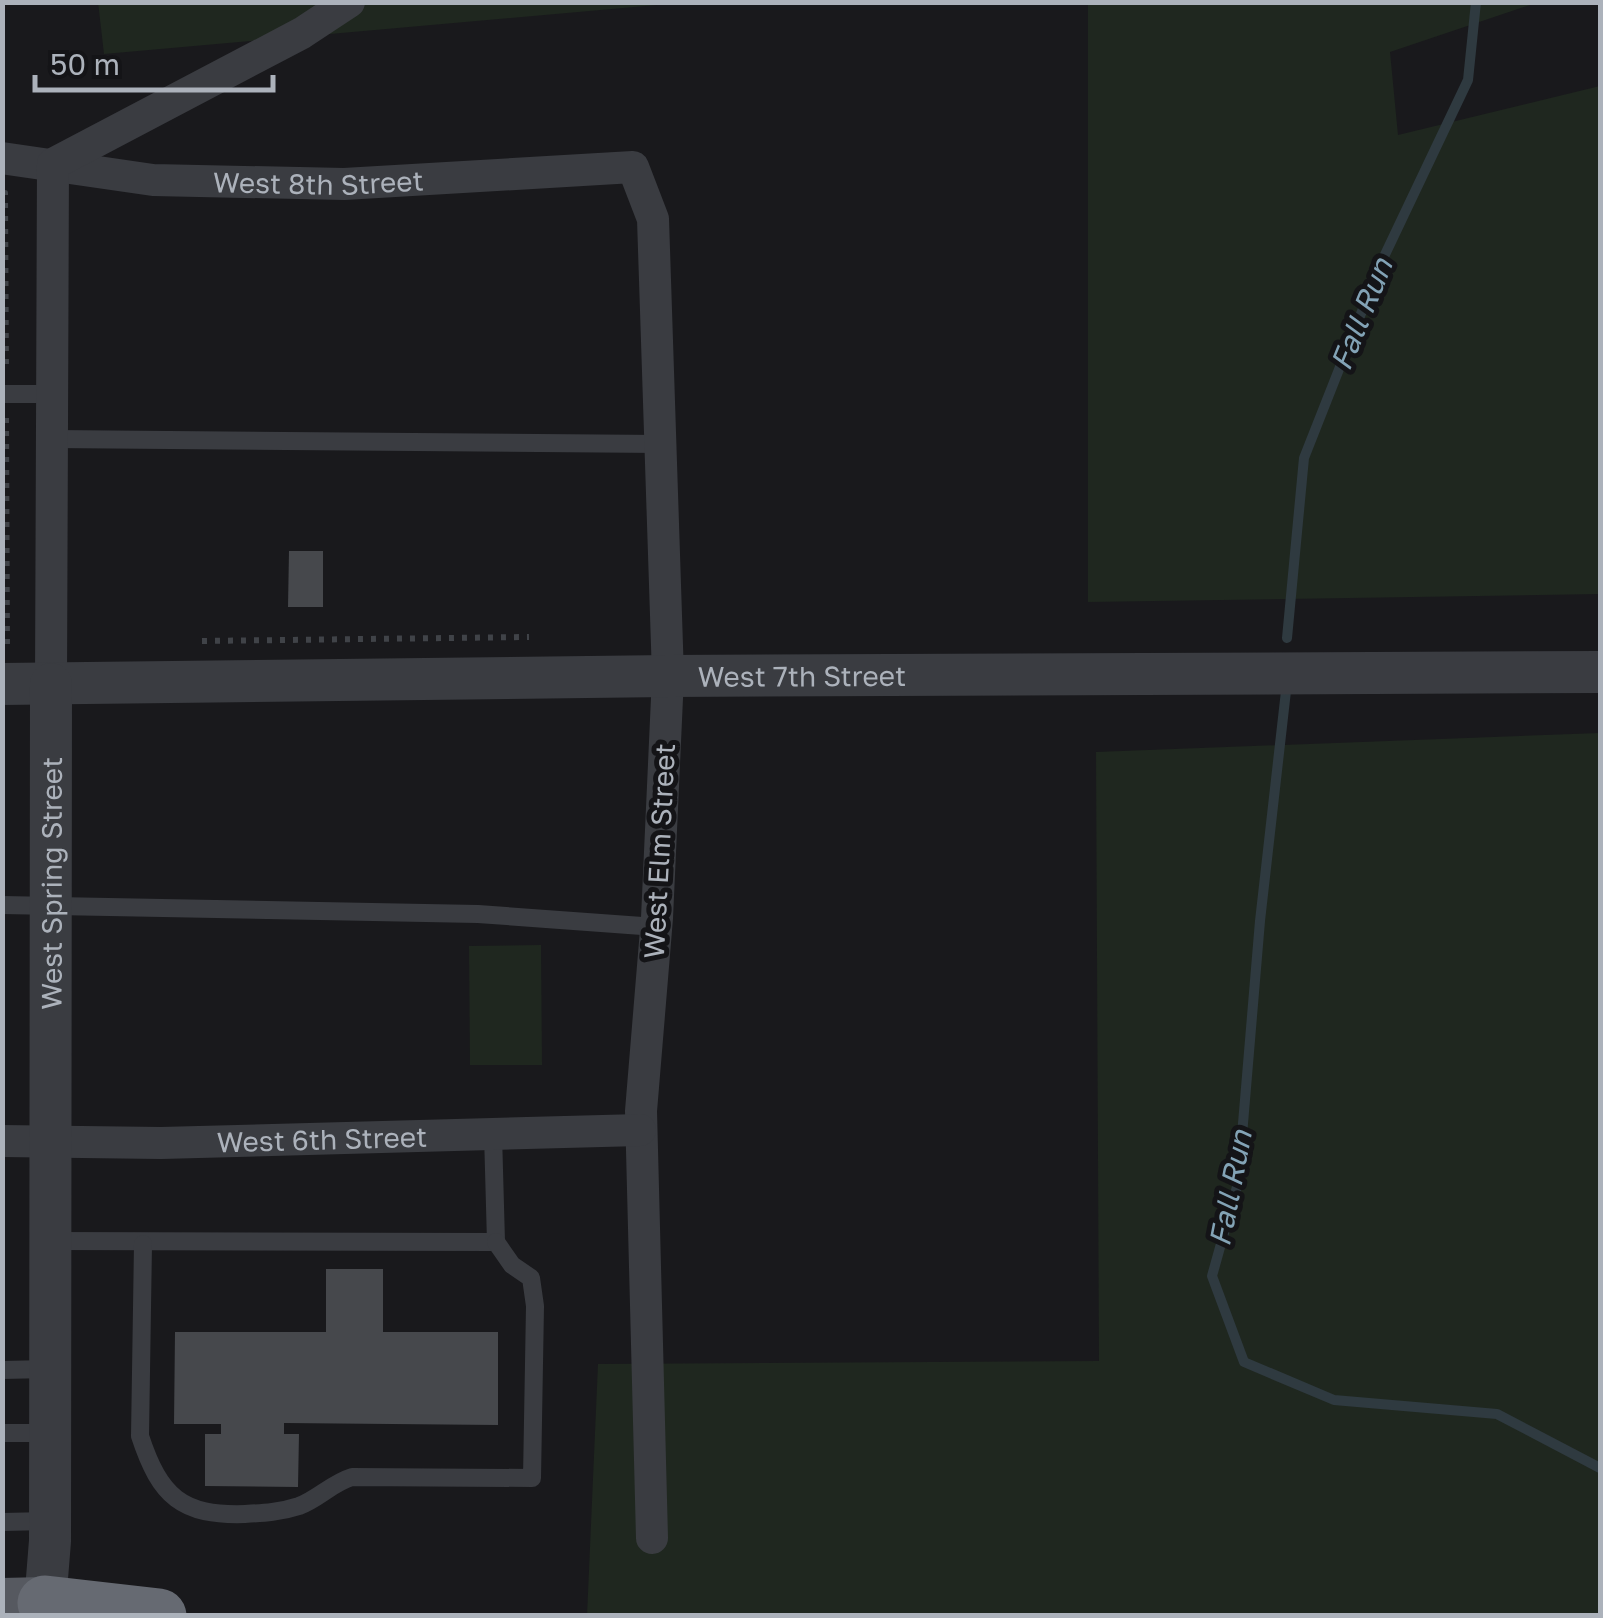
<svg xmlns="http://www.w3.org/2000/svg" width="1603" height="1618" viewBox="0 0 1603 1618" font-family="'Golos Text',sans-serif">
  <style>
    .green { fill: #1f271f }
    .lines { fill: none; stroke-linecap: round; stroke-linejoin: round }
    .stream { stroke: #2f3a40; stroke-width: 10 }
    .building { fill: #46484c }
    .path { stroke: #404348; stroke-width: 6; stroke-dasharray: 5 8; stroke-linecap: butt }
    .service { stroke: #3a3c41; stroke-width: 18 }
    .minor { stroke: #3a3c41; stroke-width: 32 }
    .tertiary { stroke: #3a3c41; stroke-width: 42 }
    .primary { stroke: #565960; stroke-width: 52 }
    .motorway { stroke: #666a72; stroke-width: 55 }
    .labels { text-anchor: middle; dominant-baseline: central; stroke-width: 10; stroke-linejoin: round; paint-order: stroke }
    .street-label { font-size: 28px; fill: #acb2bb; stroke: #141417 }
    .water-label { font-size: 30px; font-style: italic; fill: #83a3b6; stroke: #141417 }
  </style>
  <rect width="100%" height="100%" fill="#19191c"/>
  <g class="green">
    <polygon points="98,2 679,3 104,54"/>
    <polygon points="1088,3 1536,3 1390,52 1398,135 1600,86 1600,594 1088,602"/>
    <polygon points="1600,733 1600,1615 587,1616 598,1364 1099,1361 1096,752"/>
    <polygon points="541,945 542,1065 470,1065 469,946"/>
  </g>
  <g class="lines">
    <g class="stream">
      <polyline points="1287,638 1304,458 1381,263 1468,80 1476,2"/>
      <polyline points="1286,691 1260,921 1238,1183 1212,1276 1244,1362 1334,1400 1497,1414 1600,1468"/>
    </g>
  </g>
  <g class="building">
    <polygon points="289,551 323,551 323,607 288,607"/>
    <polygon points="326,1269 383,1269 383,1332 498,1332 498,1425 284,1423 284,1434 299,1434 298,1487 205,1486 205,1434 221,1434 221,1424 174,1424 175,1332 326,1332"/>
  </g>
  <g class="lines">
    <g class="path">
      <polyline points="2,193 5,193 6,370"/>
      <polyline points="6,418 7,650"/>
      <polyline points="202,641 529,637"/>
    </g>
    <g class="service">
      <polyline points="2,394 53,394"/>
      <polyline points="52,439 661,444"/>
      <polyline points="2,905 478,914 656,927"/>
      <polyline points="49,1241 496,1242 493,1134"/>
      <path d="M 143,1244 L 140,1436 C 160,1497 182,1516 245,1514 C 264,1513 281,1512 299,1506 C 318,1499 332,1483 352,1477 L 532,1478 L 535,1306 L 531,1278 L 512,1265 L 496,1242"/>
      <polyline points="2,1370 48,1369"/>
      <polyline points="2,1433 48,1433"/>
      <polyline points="2,1522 48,1521"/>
    </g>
    <g class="minor">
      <path id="s1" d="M 2,158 L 153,180 L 344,184 L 633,167 L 653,219 L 668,676 L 657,918 L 641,1111 L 652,1538"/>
      <polyline points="51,684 53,164 302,33 349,2"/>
      <path id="s2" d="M 2,1141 L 161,1143 L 640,1130"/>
    </g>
    <g class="tertiary">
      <path id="s3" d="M 2,684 L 668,676 L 1600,672"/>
      <path id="s4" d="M 45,1603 L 50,1541 L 51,684"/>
    </g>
    <polyline class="primary" points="2,1604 45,1603"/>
    <polyline class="motorway" points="45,1603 159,1616"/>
  </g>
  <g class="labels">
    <g class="street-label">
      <text stroke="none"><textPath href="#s1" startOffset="318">West 8th Street</textPath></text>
      <text stroke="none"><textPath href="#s3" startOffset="800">West 7th Street</textPath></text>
      <text transform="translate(659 851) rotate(-87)">West Elm Street</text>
      <text stroke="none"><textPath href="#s4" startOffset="720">West Spring Street</textPath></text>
      <text stroke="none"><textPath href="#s2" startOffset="320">West 6th Street</textPath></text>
    </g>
    <g class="water-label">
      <text transform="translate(1361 314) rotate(-68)">Fall Run</text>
      <text transform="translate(1230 1188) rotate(-79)">Fall Run</text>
    </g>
  </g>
  <rect width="1603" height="1618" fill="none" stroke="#acb2bb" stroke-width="10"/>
  <path d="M35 75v15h238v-15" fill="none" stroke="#acb2bb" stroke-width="5"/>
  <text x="50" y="75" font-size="30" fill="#acb2bb" stroke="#141417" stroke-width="8" paint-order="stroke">50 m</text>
</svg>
